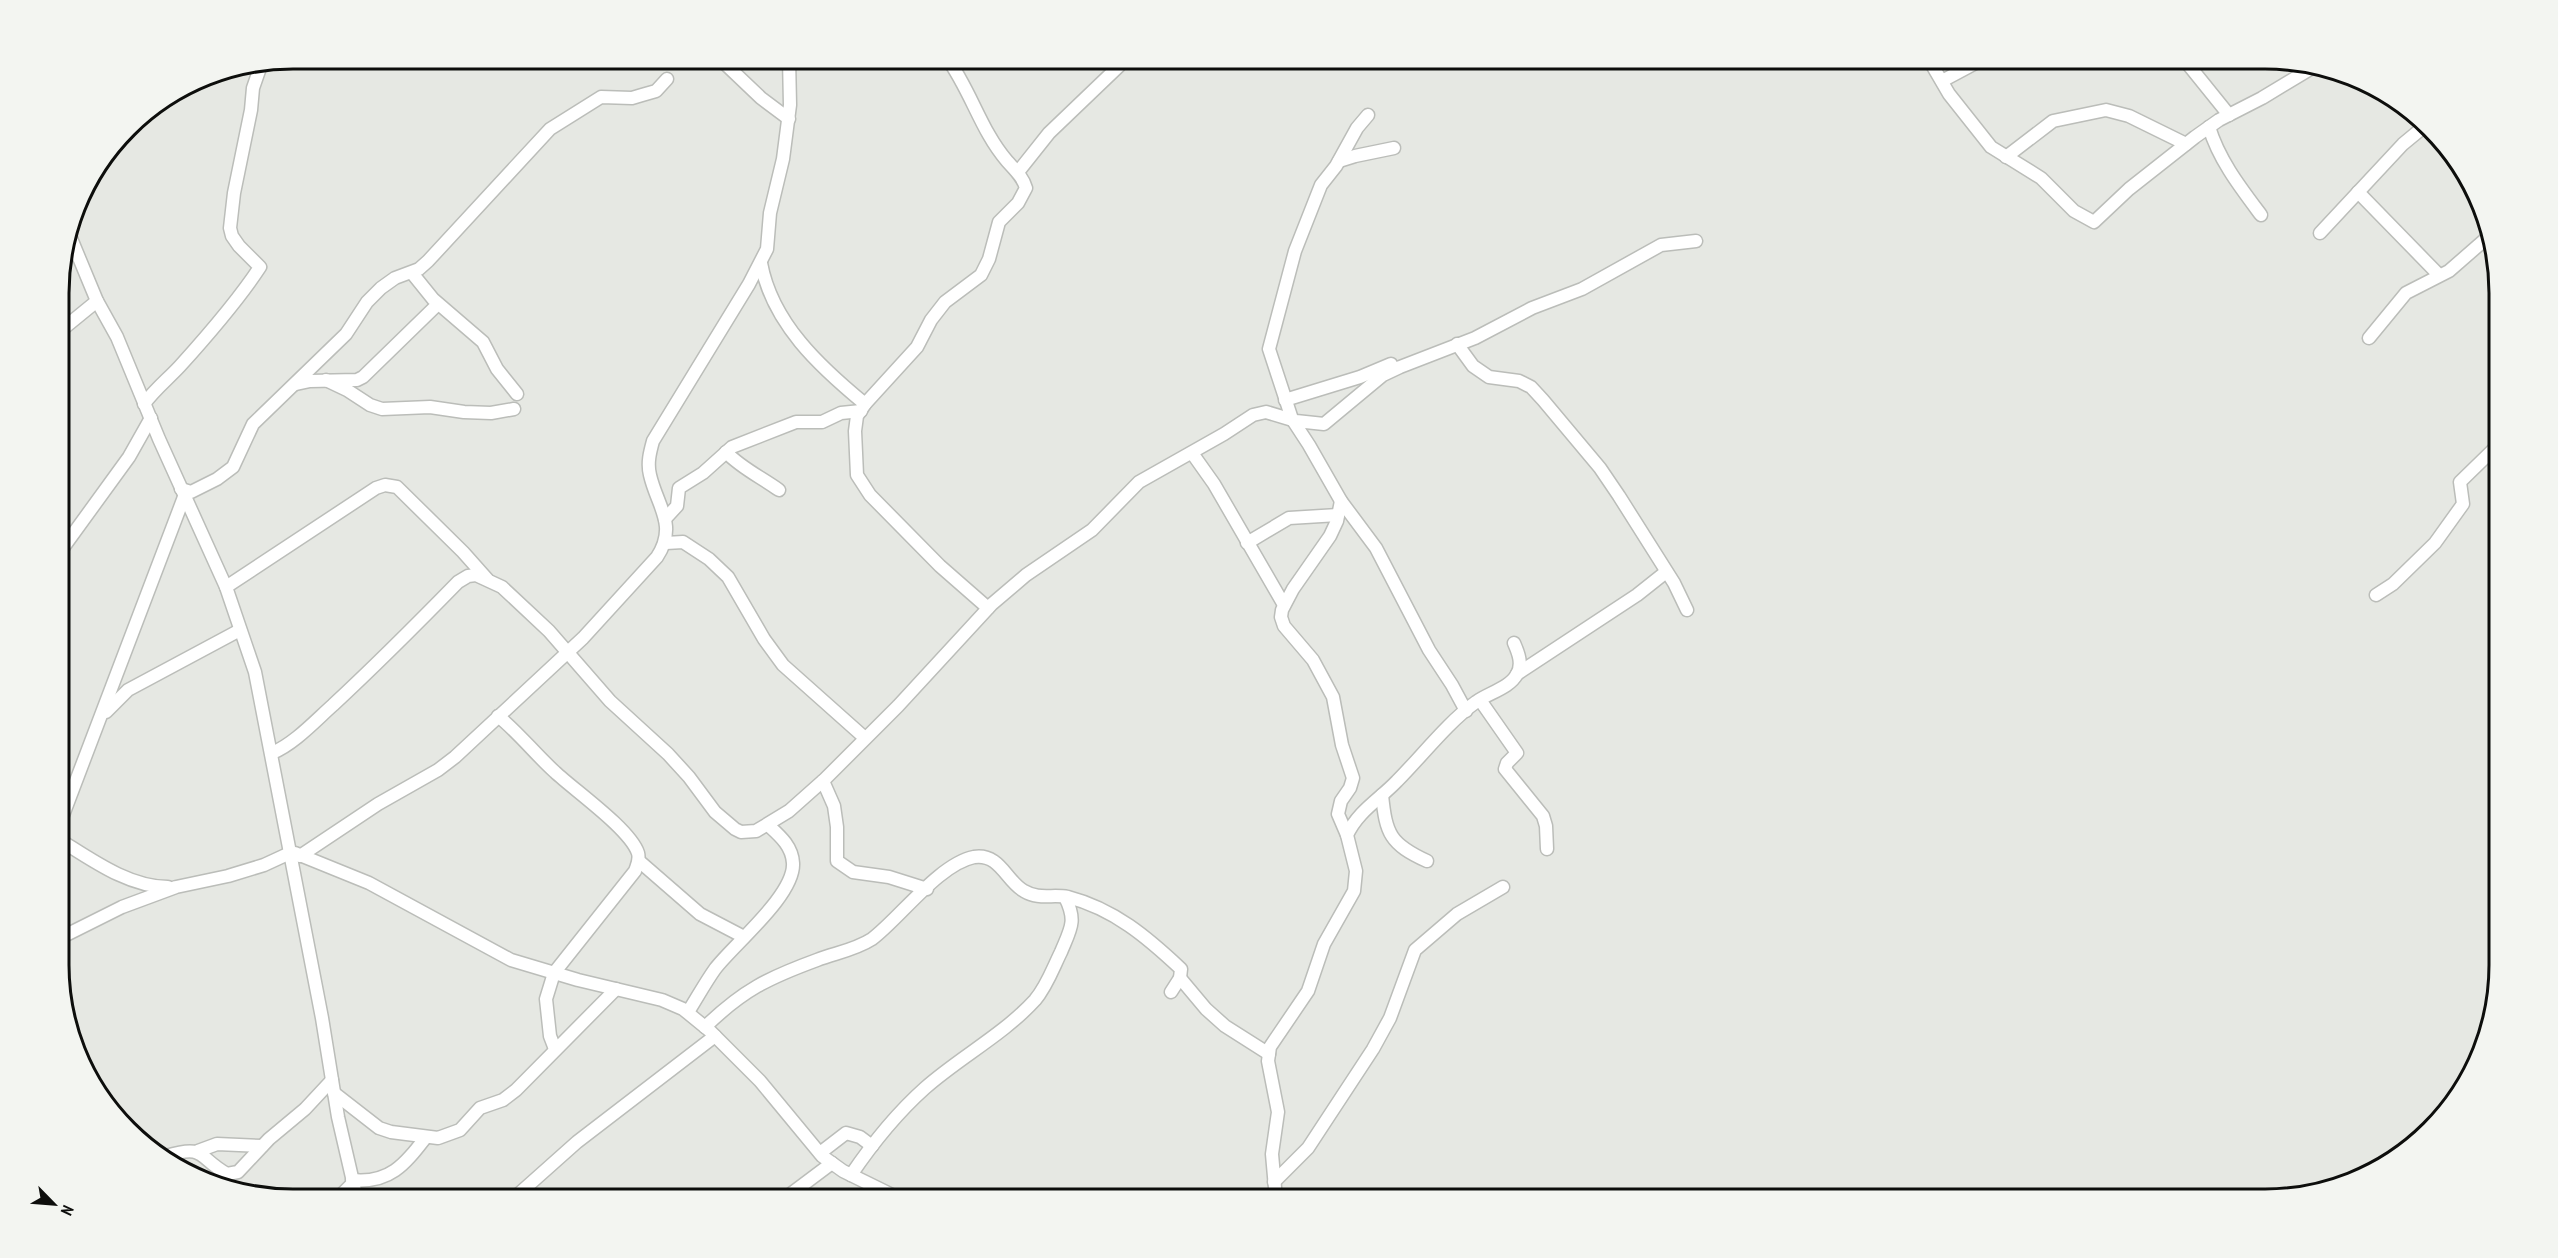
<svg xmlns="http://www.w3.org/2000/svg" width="2558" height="1258" viewBox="0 0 2558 1258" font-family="'PT Sans Narrow',sans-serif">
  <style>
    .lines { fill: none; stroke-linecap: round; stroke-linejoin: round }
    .minor-casing { stroke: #bbbdb9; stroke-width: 15 }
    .minor { stroke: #fff; stroke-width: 12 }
    .rim { fill: none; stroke: #0d0e0c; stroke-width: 3 }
  </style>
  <rect width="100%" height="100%" fill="#e6e8e3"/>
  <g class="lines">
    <defs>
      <g id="minor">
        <polyline points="719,58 761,98 789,119"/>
        <path d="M 947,58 C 971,91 981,131 1007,161 C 1015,170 1023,177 1026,188 L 1018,203 L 999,222 L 989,259 L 981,275 L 945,302 L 931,320 L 917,347 L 865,404 L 857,416 L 855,431 L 857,475 L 870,495 L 940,566 L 988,608"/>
        <polyline points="1928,58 1949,94 1991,147 2041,178 2074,211 2094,222 2129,189 2195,137 2219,120 2262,98 2310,69"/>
        <polyline points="2183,58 2229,115"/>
        <polyline points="1942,81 1985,58"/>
        <polyline points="1368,115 1357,128 1336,166 1321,185 1295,251 1269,349 1292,419 1309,445 1341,501 1376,548 1429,650 1452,685 1466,711"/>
        <path d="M 2209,127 C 2219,160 2240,187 2261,215"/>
        <polyline points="2006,157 2053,121 2106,110 2129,116 2186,144"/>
        <polyline points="1339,161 1355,156 1394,148"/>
        <polyline points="1018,172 1049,133 1119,66 1124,58"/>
        <polyline points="2358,192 2439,275"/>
        <polyline points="2320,233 2403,144 2426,125"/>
        <polyline points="70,236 97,301 117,337 159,439 226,587 255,672 322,1018 338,1117 357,1199"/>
        <path d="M 761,263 C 772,323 820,367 865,404"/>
        <polyline points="412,273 433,299 483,342 497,369 517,394"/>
        <polyline points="59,332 97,301"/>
        <polyline points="2369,338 2406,293 2449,271 2488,237"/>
        <polyline points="1457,344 1473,366 1489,377 1519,381 1531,387 1543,400 1600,468 1619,496 1674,583 1687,610"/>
        <polyline points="326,380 347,390 370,405 382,409 430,407 464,412 491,413 514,409"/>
        <polyline points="296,384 310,381 357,380 363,377 438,304"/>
        <polyline points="1285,400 1360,377 1391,364"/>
        <path d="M 144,404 C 155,389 168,379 180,366 C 208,335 237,302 260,267 L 239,246 L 232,236 L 230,228 L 234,193 L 251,110 L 253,88 L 261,65"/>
        <path d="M 726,452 C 741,468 761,477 779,490"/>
        <polyline points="1192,453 1214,484 1284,605"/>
        <polyline points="181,489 191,492 217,479 233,467 253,424 346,334 367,302 381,288 395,278 419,269 428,261 550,129 601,97 632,98 642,95 656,91 667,79"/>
        <polyline points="1341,501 1337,521 1330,536 1293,589 1282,610 1281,617 1284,626 1313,660 1333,697 1342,745 1353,778 1350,788 1341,801 1338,814 1347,835"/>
        <polyline points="665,519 677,506 679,488 703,473 732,447 796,422 822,422 841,413 861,411"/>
        <polyline points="666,543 683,542 709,559 728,577 764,639 783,665 865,738"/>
        <polyline points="1247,543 1289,518 1338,515"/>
        <polyline points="60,552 129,457 151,418"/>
        <polyline points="226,587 376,488 385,485 397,487 463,552 487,579"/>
        <polyline points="2376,595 2393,584 2435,543 2463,504 2460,482 2498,445"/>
        <polyline points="1517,674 1637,595 1666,572"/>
        <polyline points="1480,700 1517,753 1507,763 1505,769 1543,816 1546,826 1547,849"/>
        <polyline points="106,712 128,690 240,630"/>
        <path d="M 498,716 C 519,733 535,754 555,772 C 574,790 630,829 638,853 C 640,860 637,865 635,871 L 554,973 L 546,999 L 550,1036 L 555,1049"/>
        <path d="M 272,753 C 294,744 315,721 333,705 C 376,665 417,624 458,582 L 468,576 L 476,575 L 502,587 L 549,631 L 610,701 L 668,754 L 689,777 L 715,812 L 735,829 L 741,832 L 756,831 L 789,811 L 825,779 L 898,706 L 992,604 L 1026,575 L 1092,530 L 1139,482 L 1224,434 L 1253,415 L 1266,412 L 1296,421 L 1324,424 L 1383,375 L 1400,367 L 1475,338 L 1532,308 L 1582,289 L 1661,245 L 1696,241"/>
        <polyline points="823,781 834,806 837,827 837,861 853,872 889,877 927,889"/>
        <path d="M 1382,795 C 1386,834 1390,844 1427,861"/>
        <polyline points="60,823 184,497"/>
        <path d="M 60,840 C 92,860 129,887 168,887"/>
        <polyline points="295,853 369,883 511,960 578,980 662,1000 683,1009 710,1031 760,1081 822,1156 843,1171 900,1199"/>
        <path d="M 300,856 L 378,804 L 438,770 L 455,757 L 583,638 L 657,557 C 678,525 657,506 650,475 C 647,463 650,452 653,441 L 749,284 L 767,249 L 770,213 L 783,159 L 790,105 L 789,58"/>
        <polyline points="639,861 700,914 744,937"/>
        <polyline points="60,938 122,907 176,887 228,876 264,865 290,853"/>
        <polyline points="1180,978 1206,1009 1225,1026 1269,1054"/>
        <path d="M 688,1012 C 697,998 705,983 715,969 C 734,944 795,895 793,863 C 792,846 780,836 768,825"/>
        <path d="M 705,1027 C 743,990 768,978 817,960 C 835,953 855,950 872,939 C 900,918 939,864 974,857 C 1000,853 1006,881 1024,891 C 1039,900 1052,894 1068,897 C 1114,909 1147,937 1181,969 L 1180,978 L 1171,992"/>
        <polyline points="334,1093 379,1128 391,1132 438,1138 460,1130 480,1108 503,1100 516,1090 616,989"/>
        <polyline points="198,1151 217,1144 262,1146"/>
        <polyline points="820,1153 846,1133 860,1137 872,1146"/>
        <path d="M 166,1156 C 206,1144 197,1157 227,1174 L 238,1172 L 269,1139 L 305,1109 L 332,1080"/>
        <path d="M 851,1175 C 872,1144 897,1113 925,1088 C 960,1057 1003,1035 1035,1000 C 1047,986 1053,968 1061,952 C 1071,928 1077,921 1065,897"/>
        <path d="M 352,1180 C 390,1184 405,1164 426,1137"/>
        <polyline points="1274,1182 1308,1148 1373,1049 1390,1018 1415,950 1457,914 1503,887"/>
        <polyline points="337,1199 353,1183"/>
        <polyline points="513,1199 577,1142 715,1036"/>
        <polyline points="784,1199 832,1163"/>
        <path d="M 1276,1199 L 1272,1154 L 1278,1112 L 1268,1061 L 1270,1047 L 1308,991 L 1324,944 L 1354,891 L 1356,871 L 1347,835 C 1358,811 1380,799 1397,781 C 1421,757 1448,722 1476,702 C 1488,693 1510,688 1517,674 C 1523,664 1518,652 1514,643"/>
      </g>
    </defs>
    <use href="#minor" class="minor-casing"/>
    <use href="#minor" class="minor"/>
  </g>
  <path d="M0 0H2558V1258H0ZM293 69H2265A224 224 0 0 1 2489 293V965A224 224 0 0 1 2265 1189H293A224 224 0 0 1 69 965V293A224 224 0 0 1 293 69Z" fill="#f3f5f1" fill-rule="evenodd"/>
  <path class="rim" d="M293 69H2265A224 224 0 0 1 2489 293V965A224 224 0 0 1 2265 1189H293A224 224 0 0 1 69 965V293A224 224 0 0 1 293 69Z"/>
  <g transform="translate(54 1204) rotate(115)" stroke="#f3f5f1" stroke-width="4.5" paint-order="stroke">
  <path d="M0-4.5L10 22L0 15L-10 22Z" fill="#0d0e0c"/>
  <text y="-9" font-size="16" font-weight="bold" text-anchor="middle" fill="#0d0e0c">N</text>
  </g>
</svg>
